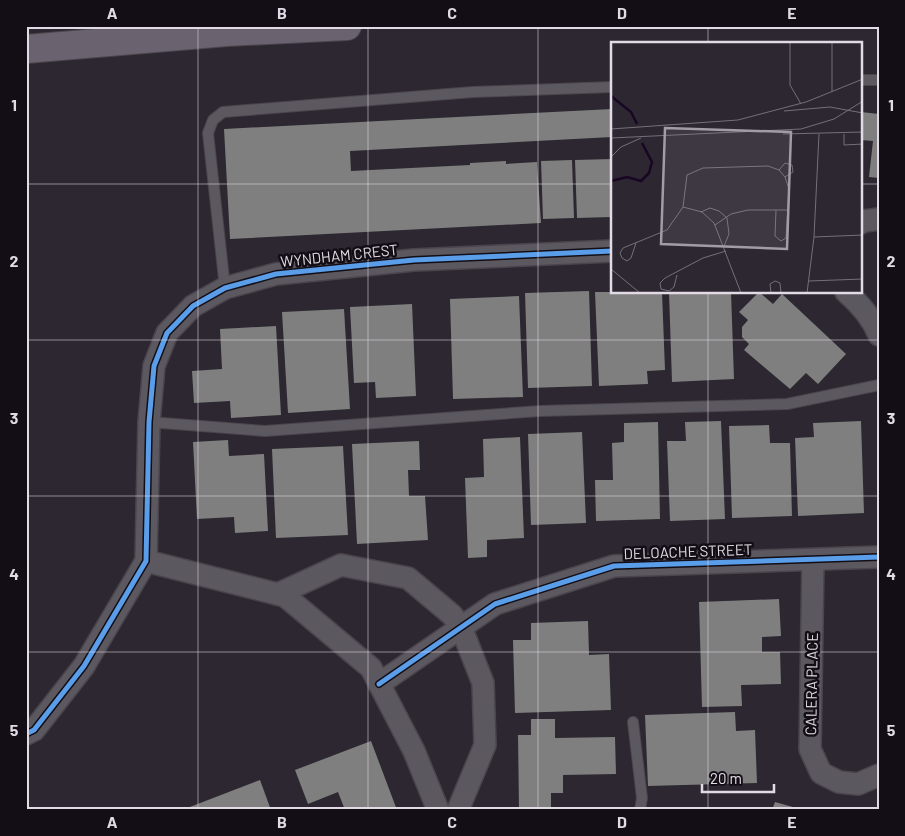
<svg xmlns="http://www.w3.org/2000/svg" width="905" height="836" viewBox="0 0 905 836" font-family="Barlow,sans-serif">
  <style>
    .building { fill: #7f7f7f }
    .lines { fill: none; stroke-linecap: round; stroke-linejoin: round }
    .service-casing { stroke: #4a454d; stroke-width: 12 }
    .minor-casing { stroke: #4a454d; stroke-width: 24 }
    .primary-casing { stroke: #4a454d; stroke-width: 30 }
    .service { stroke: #5c5860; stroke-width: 10 }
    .minor { stroke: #5c5860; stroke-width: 21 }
    .primary { stroke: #6a626f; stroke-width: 28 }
    .cycleway-casing { stroke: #130e16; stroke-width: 8 }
    .cycleway { stroke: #5a9eea; stroke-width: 5 }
    .grid { fill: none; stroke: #e2dbe6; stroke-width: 1; stroke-opacity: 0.55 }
    .labels { text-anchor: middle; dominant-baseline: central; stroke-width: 5; stroke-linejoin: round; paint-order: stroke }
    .street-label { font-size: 15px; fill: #e2dbe6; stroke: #130e16 }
    .inset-river { fill: none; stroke: #190524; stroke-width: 2.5 }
    .inset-road { fill: none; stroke: #756f79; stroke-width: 1 }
    .view { fill: #a29ca6; fill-opacity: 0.15; stroke: #a29ca6; stroke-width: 2.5 }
    .inset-edge { fill: none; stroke: #e2dbe6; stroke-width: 2.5 }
    .neatline { fill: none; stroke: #e2dbe6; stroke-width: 2 }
    .grid-label { font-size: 16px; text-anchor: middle; font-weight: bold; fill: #e2dbe6 }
  </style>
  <rect width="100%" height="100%" fill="#2c2730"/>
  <g class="building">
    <polygon points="612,109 612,137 350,151 351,171 470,165 470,163 506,161 506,164 537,162 541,223 230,239 224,129"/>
    <polygon points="861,112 879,114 879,178 869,177 873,141 861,140"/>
    <polygon points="612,159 612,217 577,218 575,160"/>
    <polygon points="572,160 574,218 543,219 541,161"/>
    <polygon points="589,291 592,386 528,388 525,293"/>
    <polygon points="595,292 662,292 665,370 647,371 648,384 599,386"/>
    <polygon points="669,292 731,292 734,379 672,382"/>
    <polygon points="759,292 773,304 782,294 846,354 818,384 806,373 790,389 744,350 749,344 742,337 742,327 748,320 739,312"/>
    <polygon points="519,296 523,397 453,399 450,299"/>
    <polygon points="412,304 416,396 376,398 375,382 354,383 350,307"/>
    <polygon points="344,309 350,409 288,413 282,312"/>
    <polygon points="276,326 281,415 231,418 230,401 194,403 192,371 222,369 220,329"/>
    <polygon points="721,421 725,519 670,521 667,441 686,441 685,422"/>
    <polygon points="861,421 864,513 798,516 795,438 814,437 813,423"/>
    <polygon points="658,422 660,519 596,521 595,480 613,480 612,443 624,442 624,423"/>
    <polygon points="769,425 770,443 790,443 792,516 732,518 729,426"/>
    <polygon points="582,432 586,523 531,525 528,434"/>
    <polygon points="520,437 524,538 487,540 487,557 468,558 465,478 484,477 483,439"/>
    <polygon points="228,440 229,456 264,454 268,531 235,533 234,517 197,519 193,442"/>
    <polygon points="419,441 420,470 408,470 409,496 425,496 428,540 357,544 352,444"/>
    <polygon points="343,446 348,535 276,538 272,449"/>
    <polygon points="779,599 781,636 762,637 762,652 780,652 781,684 741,685 742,706 702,707 699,602"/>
    <polygon points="588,621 589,655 609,654 611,710 515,713 513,640 531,640 531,623"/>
    <polygon points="735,712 736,731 755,730 757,783 648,786 645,715"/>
    <polygon points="531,719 555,719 555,738 615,737 616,774 563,775 563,793 551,793 551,810 519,810 518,735 531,735"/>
    <polygon points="371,741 397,810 345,810 338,792 308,804 295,770"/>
    <polygon points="260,780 271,810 182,810"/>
    <polygon points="775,802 800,809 800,810 772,810"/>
  </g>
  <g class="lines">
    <defs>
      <g id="service">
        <polyline points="861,80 879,80"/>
        <polyline points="225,288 208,133 213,120 223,112 473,92 612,87"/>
        <polyline points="149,422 265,431 540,411 787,404 879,385"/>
        <polyline points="633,722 642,798 640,810"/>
      </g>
      <g id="minor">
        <polyline points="861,223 864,221 879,219"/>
        <path d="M 846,292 C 860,304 872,318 879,335"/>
        <polyline points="813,560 810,749 821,773 839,782 858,784 879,775"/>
        <polyline points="146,561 285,596 371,668 414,751 438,810"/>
        <polyline points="278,594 341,565 408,578 452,615 461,627 483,683 485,745 458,810"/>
        <polyline points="379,684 495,604 614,566 879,557"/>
        <polyline points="26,734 34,730 84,666 146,561 149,422 154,366 167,333 193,306 225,288 276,274 414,260 612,251"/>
      </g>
      <polyline id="primary" points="26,49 227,32 347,26"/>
    </defs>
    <use href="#service" class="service-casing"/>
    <use href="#minor" class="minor-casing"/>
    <use href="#primary" class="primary-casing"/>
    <use href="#service" class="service"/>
    <use href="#minor" class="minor"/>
    <use href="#primary" class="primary"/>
    <defs>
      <g id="cycleway">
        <polyline points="379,684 495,604 614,566 879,557"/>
        <polyline points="26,734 34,730 84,666 146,561 149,422 154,366 167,333 193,306 225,288 276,274 414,260 612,251"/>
      </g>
    </defs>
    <use href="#cycleway" class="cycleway-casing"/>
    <use href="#cycleway" class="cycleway"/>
  </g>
  <path class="grid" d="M 198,26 L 198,810M 368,26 L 368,810M 538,26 L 538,810M 708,26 L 708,44M 26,184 L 612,184M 861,184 L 879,184M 708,292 L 708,810M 26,340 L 879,340M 26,496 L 879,496M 26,652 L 879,652"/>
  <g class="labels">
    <g class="street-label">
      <text transform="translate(339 255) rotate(-6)">WYNDHAM CREST</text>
      <text transform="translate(688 551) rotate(-2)">DELOACHE STREET</text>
      <text transform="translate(811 684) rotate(-89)">CALERA PLACE</text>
    </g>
  </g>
  <g transform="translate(611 42)">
    <rect width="251" height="251" fill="#2c2730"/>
    <path class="inset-river" d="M 0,54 L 20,70 L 26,82M 0,139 L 16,135 L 30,139 L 38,131 L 41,120 L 31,101"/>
    <path class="inset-road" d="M 179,0 L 179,43 L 190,62M 221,0 L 221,50M 173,69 L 219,65 L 252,71M 0,87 L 127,78 L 195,60 L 252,37M 172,92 L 252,90M 233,92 L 233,103 L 252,102M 0,96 L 190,87 L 223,77 L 252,59M 0,115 L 10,105 L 30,96M 168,128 L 174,121 L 181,123 L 182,130 L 174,135M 72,165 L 91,170 L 103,181 L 130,251M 90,170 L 99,166 L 108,169 L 116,176 L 118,192 L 113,204M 104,183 L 120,172 L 137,168 L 176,168M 203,195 L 252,193M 25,201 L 20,216 L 16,219 L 11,216 L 9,211 L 12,206 L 56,188 L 72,165 L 76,133 L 92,126 L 157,124 L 168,128 L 174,135 L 178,147 L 175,196 L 170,199 L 164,194 L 165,168M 0,227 L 29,251M 66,233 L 63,245 L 58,249 L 50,247 L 49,241 L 54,236 L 92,216 L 115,209M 198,239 L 252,237M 160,251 L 159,242 L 164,239 L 169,241 L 170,251M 196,251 L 203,195 L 208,92"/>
    <path class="view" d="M 54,86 L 180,90 L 176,207 L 50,202 Z"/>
    <rect width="251" height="251" class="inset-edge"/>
  </g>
  <rect width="905" height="836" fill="none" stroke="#130e16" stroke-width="55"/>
  <path d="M702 784v8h72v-8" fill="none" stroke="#e2dbe6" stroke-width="2.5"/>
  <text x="710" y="784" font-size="15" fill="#e2dbe6" stroke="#130e16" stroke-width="4" paint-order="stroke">20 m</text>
  <rect x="28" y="28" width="850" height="780" class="neatline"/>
  <g class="grid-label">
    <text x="112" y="19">A</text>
    <text x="282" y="19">B</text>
    <text x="452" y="19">C</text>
    <text x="622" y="19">D</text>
    <text x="792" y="19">E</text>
    <text x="14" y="111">1</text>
    <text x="891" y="111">1</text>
    <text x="14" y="267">2</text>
    <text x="891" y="267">2</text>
    <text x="14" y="424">3</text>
    <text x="891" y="424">3</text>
    <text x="14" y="580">4</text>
    <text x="891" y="580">4</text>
    <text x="14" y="736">5</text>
    <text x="891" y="736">5</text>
    <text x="112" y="828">A</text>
    <text x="282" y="828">B</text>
    <text x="452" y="828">C</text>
    <text x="622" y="828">D</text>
    <text x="792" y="828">E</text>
  </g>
</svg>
